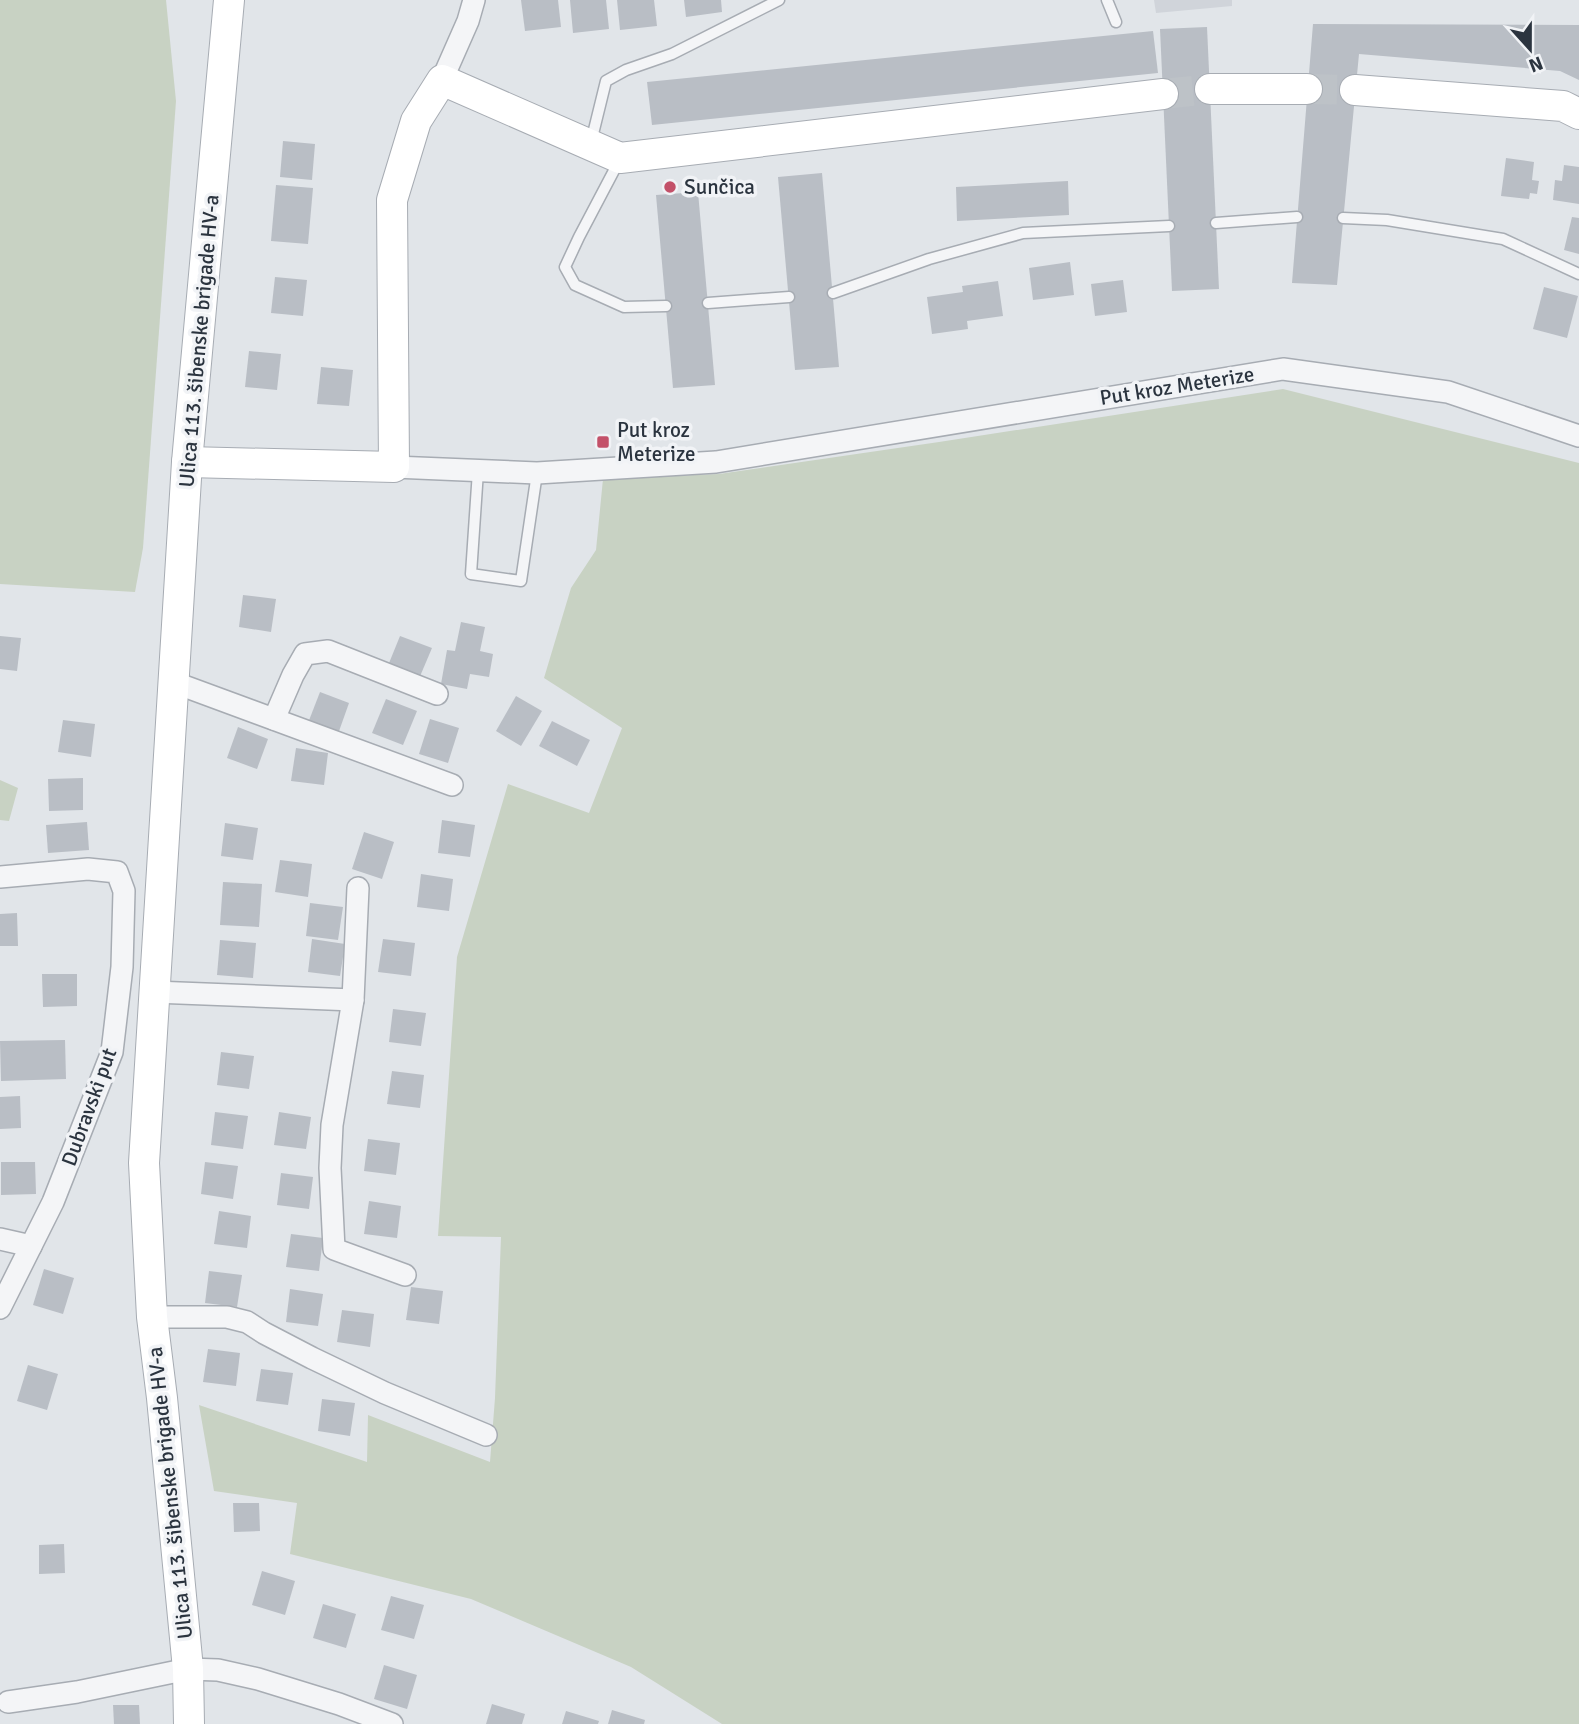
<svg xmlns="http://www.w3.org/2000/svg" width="1579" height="1724" viewBox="0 0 1579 1724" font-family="Signika,sans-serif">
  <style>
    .built { fill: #d0d4da }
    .green { fill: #c8d2c3 }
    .building { fill: #b9bec5 }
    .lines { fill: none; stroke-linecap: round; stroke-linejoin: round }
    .secondary-tunnel { stroke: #bdc2c7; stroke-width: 30; stroke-dasharray: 30 15; stroke-linecap: butt }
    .lane-casing { stroke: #a7acb3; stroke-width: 13 }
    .street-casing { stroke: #a7acb3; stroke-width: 24 }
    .secondary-casing { stroke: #a7acb3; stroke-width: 32 }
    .lane { stroke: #f4f5f7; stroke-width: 10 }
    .street { stroke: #f4f5f7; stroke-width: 21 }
    .secondary { stroke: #fff; stroke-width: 30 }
    .poi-dot { fill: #c35169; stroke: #f1f3f6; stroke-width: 2.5 }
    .labels { text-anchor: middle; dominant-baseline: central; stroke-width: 7; stroke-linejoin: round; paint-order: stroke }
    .poi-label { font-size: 21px; fill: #2b343f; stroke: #f1f3f6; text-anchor: start }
    .street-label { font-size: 21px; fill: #2b343f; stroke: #f1f3f6 }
  </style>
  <rect width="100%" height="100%" fill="#e1e5e9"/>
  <polygon class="built" points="1154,0 1232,0 1232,6 1156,13"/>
  <g class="green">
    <polygon points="0,0 166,0 176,101 143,548 135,592 0,584"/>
    <polygon points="1283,389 1579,463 1579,1724 722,1724 631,1667 471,1599 290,1554 297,1503 214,1491 199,1405 367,1462 368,1415 490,1462 495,1398 501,1237 438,1236 457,957 508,784 589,813 622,728 544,678 571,588 596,550 603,479 719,474 939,442"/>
    <polygon points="0,780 18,788 9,821 0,820"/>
  </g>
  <g class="building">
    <polygon points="521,0 558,0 561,27 525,31"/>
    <polygon points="570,0 606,0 609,29 573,33"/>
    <polygon points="617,0 654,0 657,26 620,30"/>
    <polygon points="684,0 721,0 722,12 686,17"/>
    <polygon points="1313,24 1579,25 1579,80 1560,71 1359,54 1337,285 1292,283"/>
    <polygon points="1207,27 1219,289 1172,291 1160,29"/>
    <polygon points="1153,31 1158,73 652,125 647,82"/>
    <polygon points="283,141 315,144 312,180 280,177"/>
    <polygon points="1506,158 1534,162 1532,180 1539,181 1537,194 1530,193 1529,199 1501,196"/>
    <polygon points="1564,165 1579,167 1579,204 1553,200 1555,180 1562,181"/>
    <polygon points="822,173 839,367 795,370 778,177"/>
    <polygon points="1068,181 1069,215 957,221 956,187"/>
    <polygon points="276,185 313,188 308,244 271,241"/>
    <polygon points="698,192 715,385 673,388 656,195"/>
    <polygon points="1572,217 1579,218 1579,254 1564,250"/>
    <polygon points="1070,262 1074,295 1033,300 1029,268"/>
    <polygon points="275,277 307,280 303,316 271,313"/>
    <polygon points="1123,280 1127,312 1095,316 1091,284"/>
    <polygon points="998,281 1003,316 967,321 968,329 932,334 927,297 963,292 962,286"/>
    <polygon points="1544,287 1578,296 1567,338 1533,329"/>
    <polygon points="249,351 281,354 277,390 245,387"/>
    <polygon points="321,367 353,370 349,406 317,404"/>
    <polygon points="243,595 276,599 271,632 239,627"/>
    <polygon points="461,622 485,627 480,651 493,654 489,677 470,674 467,689 441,684 447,650 455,651"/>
    <polygon points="0,636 21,638 17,671 0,669"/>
    <polygon points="400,636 432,648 418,681 387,668"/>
    <polygon points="320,692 349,703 338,734 308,723"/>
    <polygon points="516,696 542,711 521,746 496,731"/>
    <polygon points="386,699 417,711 403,745 372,733"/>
    <polygon points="430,719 459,728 448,763 419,754"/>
    <polygon points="63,720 95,724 91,757 58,752"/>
    <polygon points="552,721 590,740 577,766 539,746"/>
    <polygon points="238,727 268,739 257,769 227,758"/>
    <polygon points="296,748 328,753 324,785 291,781"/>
    <polygon points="83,778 83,810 49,811 48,779"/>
    <polygon points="442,820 475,825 470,857 438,853"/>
    <polygon points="87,822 89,850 48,853 46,825"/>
    <polygon points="225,823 258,828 253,860 221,856"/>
    <polygon points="364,832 394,842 382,879 352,869"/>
    <polygon points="280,860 312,864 308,897 275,892"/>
    <polygon points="421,874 453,879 449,911 417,907"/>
    <polygon points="223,882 262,884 259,927 220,925"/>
    <polygon points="310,903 343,907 338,940 306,936"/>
    <polygon points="17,913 18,946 0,946 0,914"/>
    <polygon points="312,939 345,944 340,976 308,972"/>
    <polygon points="383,939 415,943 411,976 378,972"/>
    <polygon points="220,940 256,943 253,978 217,975"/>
    <polygon points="42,974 77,974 77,1006 43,1007"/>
    <polygon points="393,1009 426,1013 421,1046 389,1042"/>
    <polygon points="65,1040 66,1079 1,1081 0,1041"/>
    <polygon points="221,1052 254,1056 249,1089 217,1085"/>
    <polygon points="392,1071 424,1075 420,1108 387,1104"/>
    <polygon points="20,1096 21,1128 0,1129 0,1097"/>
    <polygon points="215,1112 248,1116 243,1149 211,1145"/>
    <polygon points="279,1112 311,1117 306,1149 274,1145"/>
    <polygon points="368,1139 400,1143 396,1175 364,1171"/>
    <polygon points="1,1162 35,1162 36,1194 1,1195"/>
    <polygon points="205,1162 238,1166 233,1199 201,1194"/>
    <polygon points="281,1173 313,1177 309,1209 277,1205"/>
    <polygon points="369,1201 401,1206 397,1238 364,1234"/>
    <polygon points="219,1211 251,1216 247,1248 214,1244"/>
    <polygon points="291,1234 323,1238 319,1271 286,1267"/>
    <polygon points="44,1269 74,1278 63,1314 33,1305"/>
    <polygon points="209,1271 242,1275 237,1307 205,1303"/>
    <polygon points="411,1287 443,1291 439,1324 406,1320"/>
    <polygon points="290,1289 323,1294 318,1326 286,1322"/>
    <polygon points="342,1310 374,1314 370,1347 337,1342"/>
    <polygon points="208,1349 240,1353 236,1386 203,1382"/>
    <polygon points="28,1365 58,1374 47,1410 17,1401"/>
    <polygon points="261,1369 293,1373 288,1405 256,1401"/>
    <polygon points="322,1399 355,1403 350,1436 318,1431"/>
    <polygon points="233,1503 259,1503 260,1531 234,1532"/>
    <polygon points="64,1544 65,1573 39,1574 39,1545"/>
    <polygon points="262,1571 295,1581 285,1615 252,1605"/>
    <polygon points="391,1596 424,1605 414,1639 381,1630"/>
    <polygon points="323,1604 356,1614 346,1648 313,1638"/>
    <polygon points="384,1665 417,1675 407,1709 374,1699"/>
    <polygon points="492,1704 525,1714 522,1724 486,1724"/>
    <polygon points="113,1705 139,1705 140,1724 114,1724"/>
    <polygon points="612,1710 645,1720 644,1724 608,1724"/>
    <polygon points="566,1711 599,1721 598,1724 562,1724"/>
  </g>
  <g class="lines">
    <g class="secondary-tunnel">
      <polyline points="1307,89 1355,90"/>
      <polyline points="1163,94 1210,89"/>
    </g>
    <defs>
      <g id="lane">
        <polyline points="1107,0 1116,22"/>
        <polyline points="591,142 606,81 626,70 672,54 779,0"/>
        <polyline points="619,161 579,237 565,267 575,285 624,307 666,306"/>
        <polyline points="1343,218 1387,220 1503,239 1579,274"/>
        <polyline points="1216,223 1297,217"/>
        <polyline points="833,293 929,259 1023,233 1169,226"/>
        <polyline points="708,303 789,297"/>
        <polyline points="478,471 471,574 521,581 537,473"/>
      </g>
      <g id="street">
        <polyline points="442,80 468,21 474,0"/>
        <polyline points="394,467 537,473 716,462 1283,369 1448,392 1579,436"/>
        <polyline points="173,682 452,785"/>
        <polyline points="274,719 293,675 305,654 328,651 437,694"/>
        <polyline points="0,877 88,869 117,872 124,891 122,967 112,1052 53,1202 0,1308"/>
        <polyline points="358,888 353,1000 332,1125 330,1168 334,1249 405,1275"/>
        <polyline points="154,992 353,1000"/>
        <polyline points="0,1239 31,1246"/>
        <polyline points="152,1317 227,1317 247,1322 264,1333 312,1358 385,1393 486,1435"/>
        <polyline points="8,1702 77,1692 188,1669 218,1670 258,1679 339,1704 392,1724"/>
      </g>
      <g id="secondary">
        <polyline points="1210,89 1307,89"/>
        <polyline points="1355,90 1563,106 1579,114"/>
        <polyline points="187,462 394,467 392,200 416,121 442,80 620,158 1163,94"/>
        <polyline points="189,1724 188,1669 162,1398 152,1317 144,1163 187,462 229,0"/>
      </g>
    </defs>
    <use href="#lane" class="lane-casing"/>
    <use href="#street" class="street-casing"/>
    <use href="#secondary" class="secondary-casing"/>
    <use href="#lane" class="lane"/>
    <use href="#street" class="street"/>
    <use href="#secondary" class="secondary"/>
  </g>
  <g class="poi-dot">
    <circle cx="670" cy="187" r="7"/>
    <rect x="596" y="435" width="14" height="14" rx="3.5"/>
  </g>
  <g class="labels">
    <g class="poi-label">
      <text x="684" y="187">Sunčica</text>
      <text x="617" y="430">Put kroz<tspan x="617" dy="24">Meterize</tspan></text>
    </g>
    <g class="street-label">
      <text transform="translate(199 341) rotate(-85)">Ulica 113. šibenske brigade HV-a</text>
      <text transform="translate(1177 386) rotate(-9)">Put kroz Meterize</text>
      <text transform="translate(89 1107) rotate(-70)">Dubravski put</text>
      <text transform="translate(170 1493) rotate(-96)">Ulica 113. šibenske brigade HV-a</text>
    </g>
  </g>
  <g transform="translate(1530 49) rotate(159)" stroke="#f1f3f6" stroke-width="5" paint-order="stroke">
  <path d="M0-5L12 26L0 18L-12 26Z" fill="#2b343f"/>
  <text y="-10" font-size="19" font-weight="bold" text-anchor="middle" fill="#2b343f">N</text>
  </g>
</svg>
